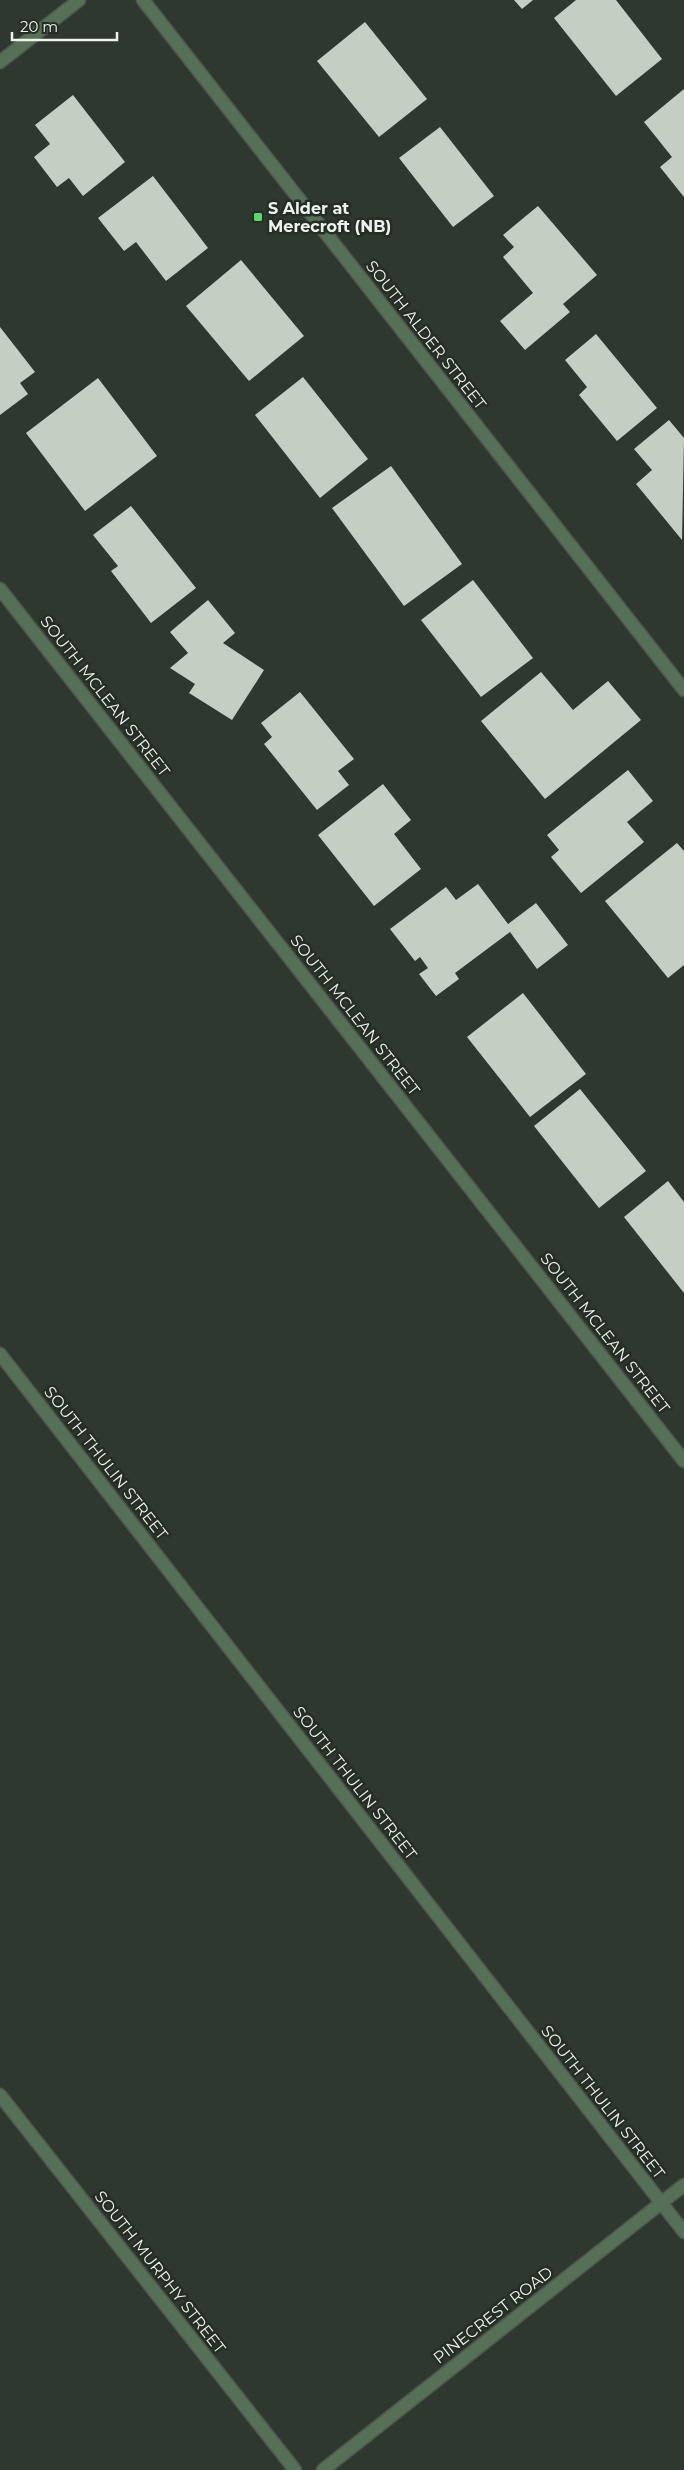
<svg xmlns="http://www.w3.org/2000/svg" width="684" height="2470" viewBox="0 0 684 2470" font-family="Montserrat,sans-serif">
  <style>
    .building { fill: #c3cfc3 }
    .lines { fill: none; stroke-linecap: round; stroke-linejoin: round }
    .minor-casing { stroke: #4d564d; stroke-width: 15 }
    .tertiary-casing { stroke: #4d564d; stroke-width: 15 }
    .minor { stroke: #566f57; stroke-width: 12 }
    .tertiary { stroke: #566f57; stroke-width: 12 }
    .poi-dot { fill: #5dd56d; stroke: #242e24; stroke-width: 2 }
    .labels { text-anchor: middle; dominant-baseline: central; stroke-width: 5; stroke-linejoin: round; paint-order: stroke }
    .poi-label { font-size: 16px; font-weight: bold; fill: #edf3ed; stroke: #242e24; text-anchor: start }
    .street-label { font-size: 16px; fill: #edf3ed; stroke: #242e24 }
  </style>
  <rect width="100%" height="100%" fill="#2e382e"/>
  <g class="building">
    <polygon points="514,0 533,0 522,9"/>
    <polygon points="576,0 616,0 662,59 616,96 554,18"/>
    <polygon points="365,22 427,99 379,137 317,61"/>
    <polygon points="684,89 684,197 660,167 672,157 644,122"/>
    <polygon points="73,95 125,162 83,196 69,178 57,187 34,157 50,144 35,125"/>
    <polygon points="440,127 494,196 453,227 399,158"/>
    <polygon points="153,176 208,248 166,281 136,242 124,251 98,218"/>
    <polygon points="538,206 597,275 563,304 570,312 525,350 500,321 533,293 503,257 514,247 503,235"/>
    <polygon points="241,260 304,336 249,381 186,306"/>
    <polygon points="0,327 35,372 20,383 28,394 0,415"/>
    <polygon points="596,334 657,408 617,441 579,395 587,387 565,360"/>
    <polygon points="303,377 368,459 320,498 255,415"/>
    <polygon points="98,378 157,456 85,511 26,433"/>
    <polygon points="669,420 684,438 682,540 636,484 652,470 634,449"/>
    <polygon points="391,466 462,564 404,606 332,508"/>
    <polygon points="131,506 196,588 151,623 111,571 118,566 93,535"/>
    <polygon points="473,580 533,658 481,697 421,620"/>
    <polygon points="208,600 235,633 223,643 264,670 232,720 189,693 195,684 170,668 188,653 170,632"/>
    <polygon points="541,672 573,710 608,681 641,720 545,799 481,721"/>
    <polygon points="300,692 354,759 338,771 349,785 317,810 264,744 272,737 261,723"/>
    <polygon points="628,770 653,801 627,822 644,842 581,893 551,857 559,850 547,835"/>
    <polygon points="383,784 411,820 394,834 421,869 374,906 318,835"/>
    <polygon points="677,843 684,851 684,965 668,978 605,901"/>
    <polygon points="478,884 508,924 536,903 568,945 537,969 510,932 455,973 459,979 436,996 419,974 428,968 420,957 415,961 390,929 446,887 456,900"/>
    <polygon points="523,993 586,1074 530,1117 467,1037"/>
    <polygon points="580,1089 646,1171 599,1208 534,1126"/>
    <polygon points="668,1181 684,1202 684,1293 624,1217"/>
  </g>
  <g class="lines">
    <defs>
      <g id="minor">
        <polyline points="0,62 79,0"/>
        <polyline points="0,589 684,1461"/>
        <polyline points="0,1354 684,2232"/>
        <polyline points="0,2095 295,2470"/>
        <polyline points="323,2470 684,2185"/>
      </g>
      <polyline id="tertiary" points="143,0 684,690"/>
    </defs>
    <use href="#minor" class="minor-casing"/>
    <use href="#tertiary" class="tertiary-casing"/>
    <use href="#minor" class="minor"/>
    <use href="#tertiary" class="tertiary"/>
  </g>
  <rect class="poi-dot" x="253" y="212" width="10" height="10" rx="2.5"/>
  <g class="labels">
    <g class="poi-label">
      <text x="268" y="208">S Alder at<tspan x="268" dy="18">Merecroft (NB)</tspan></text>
    </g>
    <g class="street-label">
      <text transform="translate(426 335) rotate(52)">SOUTH ALDER STREET</text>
      <text transform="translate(105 696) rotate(52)">SOUTH MCLEAN STREET</text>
      <text transform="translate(355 1015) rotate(52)">SOUTH MCLEAN STREET</text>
      <text transform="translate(605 1333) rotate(52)">SOUTH MCLEAN STREET</text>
      <text transform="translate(106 1463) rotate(52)">SOUTH THULIN STREET</text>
      <text transform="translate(355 1783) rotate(52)">SOUTH THULIN STREET</text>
      <text transform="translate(603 2102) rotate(52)">SOUTH THULIN STREET</text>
      <text transform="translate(160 2272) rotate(52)">SOUTH MURPHY STREET</text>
      <text transform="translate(493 2315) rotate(-38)">PINECREST ROAD</text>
    </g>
  </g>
  <path d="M12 32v8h105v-8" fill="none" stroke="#edf3ed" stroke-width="2.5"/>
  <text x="20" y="32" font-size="15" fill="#edf3ed" stroke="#242e24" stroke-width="4" paint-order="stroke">20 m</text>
</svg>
